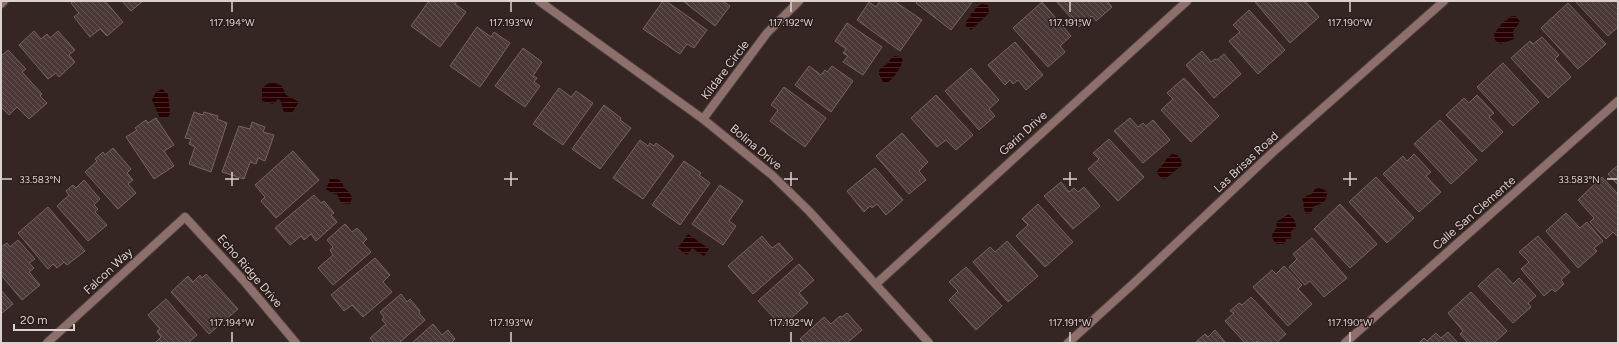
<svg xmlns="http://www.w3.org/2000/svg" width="1619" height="344" viewBox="0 0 1619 344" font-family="Figtree,sans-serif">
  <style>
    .water { fill: url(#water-rules) }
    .building { fill: url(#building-back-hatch); stroke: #776462 }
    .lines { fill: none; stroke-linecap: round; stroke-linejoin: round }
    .minor-casing { stroke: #50413f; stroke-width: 10 }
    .tertiary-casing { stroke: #50413f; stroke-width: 10 }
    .minor { stroke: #8d706c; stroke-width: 8 }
    .tertiary { stroke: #8d706c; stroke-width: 8 }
    .ticks { fill: none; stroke: #dbd1cf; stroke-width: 1.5 }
    .labels { text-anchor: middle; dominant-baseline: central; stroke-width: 3; stroke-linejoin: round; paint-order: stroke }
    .street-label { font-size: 12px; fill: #dbd1cf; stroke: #2a1c1a }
    .ticks-label { font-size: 10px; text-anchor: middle; fill: #dbd1cf; stroke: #2a1c1a; stroke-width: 3; stroke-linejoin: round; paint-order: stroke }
  </style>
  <defs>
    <pattern id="water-rules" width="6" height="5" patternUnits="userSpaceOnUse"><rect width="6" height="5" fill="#270101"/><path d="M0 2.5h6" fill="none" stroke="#462525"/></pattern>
    <pattern id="building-back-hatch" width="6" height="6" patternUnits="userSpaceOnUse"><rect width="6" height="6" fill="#4a3937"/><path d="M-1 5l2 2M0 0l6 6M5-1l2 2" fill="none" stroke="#645553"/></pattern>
  </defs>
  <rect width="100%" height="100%" fill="#352523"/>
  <g class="water">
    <polygon points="982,4 988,5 989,13 971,30 966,26 966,21 971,17 970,14 974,12 976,7"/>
    <polygon points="1511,16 1516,16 1520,22 1513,31 1514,39 1500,44 1495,40 1494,34 1503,22 1507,20"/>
    <path d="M 896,56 L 902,58 C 904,66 894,76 889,82 L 883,82 L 879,74 L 879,70 L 888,63 L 892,57 Z"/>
    <polygon points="273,82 282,86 286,95 299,102 292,113 284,112 280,100 278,99 273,104 262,101 262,88 267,84"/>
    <polygon points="162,89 168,94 170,114 168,118 160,118 152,100 156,92"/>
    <path d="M 1172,154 L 1177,155 L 1182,161 L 1181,166 L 1165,179 L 1161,178 L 1157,173 C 1158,167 1165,165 1166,159 Z"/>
    <polygon points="330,179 337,179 342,182 344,188 348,191 352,197 350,204 341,203 337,194 332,193 326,189"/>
    <path d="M 1319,188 L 1325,190 L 1327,193 C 1326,204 1321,203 1313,207 L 1311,213 L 1307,214 C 1302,210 1305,204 1302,199 L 1306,196 L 1312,194 L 1315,189 Z"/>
    <path d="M 1289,214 C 1293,218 1296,221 1296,227 L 1291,231 L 1291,239 L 1285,239 L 1286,242 L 1284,244 L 1277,244 C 1270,238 1271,234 1277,228 L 1276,222 Z"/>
    <polygon points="688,234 709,249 704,256 692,248 687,255 678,248"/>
  </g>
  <g class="building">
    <polygon points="74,1 105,1 123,22 107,36 100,29 90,37 74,17 79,13 71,3"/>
    <polygon points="122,1 143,1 131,11"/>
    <polygon points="429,1 457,1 455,4 466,12 440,47 411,26"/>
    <polygon points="663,1 666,1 707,30 694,48 687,44 680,54 643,29"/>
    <polygon points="683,1 723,1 730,6 715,26"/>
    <polygon points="880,1 894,1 922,20 900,51 857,20 869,2 876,7"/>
    <polygon points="918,1 973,1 951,30 916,3"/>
    <polygon points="1056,1 1107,1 1112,7 1096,21 1092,16 1079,27"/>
    <polygon points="1257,1 1305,1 1319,17 1290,43 1255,2"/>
    <polygon points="1575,1 1618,1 1618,27 1608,36"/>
    <polygon points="1042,2 1071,36 1060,46 1065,52 1048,67 1013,28"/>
    <polygon points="1568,3 1606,44 1578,69 1541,28"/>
    <polygon points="1249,10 1285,50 1258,74 1229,41 1240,32 1233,25"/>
    <polygon points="847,23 882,47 863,75 843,62 848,56 843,53 846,49 835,41"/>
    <polygon points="477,27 491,37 494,32 510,43 480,87 450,66"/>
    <polygon points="34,31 41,39 47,34 50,38 58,31 75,50 69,55 75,62 59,77 56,73 48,79 19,45"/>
    <polygon points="1542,37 1559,55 1555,59 1571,77 1548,98 1511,58 1530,41 1533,44"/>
    <polygon points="1015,42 1043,75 1026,90 1018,80 1013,84 1010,80 1005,85 988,65"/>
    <polygon points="523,48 542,62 533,76 537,78 534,82 540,86 525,107 495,86"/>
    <polygon points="8,50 26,69 22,72 42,94 40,96 47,103 29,119 17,107 9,115 1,107 1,56"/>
    <polygon points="1202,51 1211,62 1215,59 1217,60 1224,54 1241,74 1214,98 1186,65"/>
    <polygon points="1503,63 1539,102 1513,126 1477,87"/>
    <polygon points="809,66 821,75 825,70 827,72 832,66 853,81 831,112 795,85"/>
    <polygon points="971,68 999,100 989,109 995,116 979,130 945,91"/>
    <polygon points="1184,78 1219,116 1191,142 1161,110 1173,99 1167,93"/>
    <polygon points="784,87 826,118 805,147 770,121 778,110 771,105"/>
    <polygon points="559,88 571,97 576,91 593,103 563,145 533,124"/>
    <polygon points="936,95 973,135 956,150 946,140 937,147 911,118"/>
    <polygon points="1477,95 1494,113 1489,117 1503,132 1482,152 1446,115 1464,98 1469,103"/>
    <polygon points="604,105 621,118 620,120 631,128 600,169 572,149"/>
    <polygon points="194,112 203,115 204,112 218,116 217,119 227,123 211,172 189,164 195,147 189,144 191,139 185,138"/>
    <polygon points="156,118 174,145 164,151 174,166 154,179 126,137 137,130 135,128 146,120 148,123"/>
    <polygon points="1130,118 1138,127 1143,123 1146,126 1153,120 1170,140 1143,163 1114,131"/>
    <polygon points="1440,120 1477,160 1451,184 1414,144"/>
    <polygon points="252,122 265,127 263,132 274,135 265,161 258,158 256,164 250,162 244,179 222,172 239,126 250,129"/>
    <polygon points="902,133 928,162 919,171 926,180 909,194 876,156"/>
    <polygon points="1109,139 1144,177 1118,201 1088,169 1099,159 1093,153"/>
    <polygon points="640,140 648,146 650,143 654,146 656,143 674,156 643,199 613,178"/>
    <polygon points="113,148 131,169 127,173 133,180 128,184 136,193 118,209 85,172 97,161 95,159 103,152 105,155"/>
    <polygon points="293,151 319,180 276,218 261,201 265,197 255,185"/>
    <polygon points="1414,154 1431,172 1426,176 1441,192 1419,212 1383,174 1403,156 1407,161"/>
    <polygon points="684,161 701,173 699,175 710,183 680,225 652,205"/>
    <polygon points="1618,165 1618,185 1608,174"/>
    <polygon points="875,168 903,200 886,215 877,204 872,208 870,206 864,212 847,191"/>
    <polygon points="1376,177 1414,218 1387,243 1349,202"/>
    <polygon points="1602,177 1618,194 1618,235 1617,236 1613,232 1606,239 1590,222 1594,218 1578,200"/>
    <polygon points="84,180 100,199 94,205 98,209 95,212 107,225 88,241 57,206 69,195 66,191 73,185 76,188"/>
    <polygon points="1061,182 1069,192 1074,188 1078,192 1084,187 1100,206 1073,229 1044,196"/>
    <polygon points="720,185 743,201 729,221 736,226 723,245 692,224"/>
    <polygon points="314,195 321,203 324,201 334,213 331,215 337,222 316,241 311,234 304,240 301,236 290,245 275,228"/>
    <polygon points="1038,204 1073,242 1045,267 1016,236 1028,225 1022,219"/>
    <polygon points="1340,204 1377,244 1350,268 1314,229"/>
    <polygon points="48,207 85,251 67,265 64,262 57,268 53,264 48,269 18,233"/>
    <polygon points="1566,213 1580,228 1587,222 1603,241 1594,248 1597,251 1578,268 1546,231"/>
    <polygon points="345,224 352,232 357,228 367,239 363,243 371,252 333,285 318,268 333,255 330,250 333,247 327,240"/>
    <polygon points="762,236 772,248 779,243 793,259 753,294 728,266"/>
    <polygon points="1538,236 1570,272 1561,280 1564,284 1555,292 1552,289 1544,296 1521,269 1529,262 1519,252"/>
    <polygon points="1312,238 1347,278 1324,297 1310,281 1305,285 1289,267 1297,259 1293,254"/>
    <polygon points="18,240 35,259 29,263 34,268 29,272 40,285 22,300 1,275 1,247 7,243 10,247"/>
    <polygon points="1007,241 1038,276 1008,302 973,262 990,247 995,252"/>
    <polygon points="375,258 390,275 383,282 392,292 363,317 352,305 344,311 331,295"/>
    <polygon points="799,264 814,280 799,293 808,303 782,326 758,301"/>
    <polygon points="1284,266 1302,285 1298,289 1312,304 1288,326 1253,287 1272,270 1276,274"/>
    <polygon points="966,267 1002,306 976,330 949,300 958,291 949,282"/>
    <polygon points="1498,268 1513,284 1519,278 1536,296 1528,303 1531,307 1513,323 1478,286"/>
    <polygon points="206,274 238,309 209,334 171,292 188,276 193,282 200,275 202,278"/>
    <polygon points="1,290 13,304 1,314"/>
    <polygon points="1471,292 1507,331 1494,343 1468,343 1460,334 1463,331 1448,313"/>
    <polygon points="401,294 407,302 410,299 420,311 419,313 425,320 399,343 374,343 370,338 386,324 382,320 384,317 380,312"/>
    <polygon points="1251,297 1286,334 1276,343 1258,343 1257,341 1255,343 1245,343 1225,321 1234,313 1230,311 1239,303 1242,305"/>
    <polygon points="166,299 197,335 188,343 157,343 156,342 161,337 157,331 160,329 148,315"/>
    <polygon points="847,313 862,330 847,343 804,343 800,339 824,317 831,324 840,316 842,317"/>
    <polygon points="433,324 442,335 448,330 455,339 451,343 412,343"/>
    <polygon points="1215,330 1226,343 1196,342 1205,334 1208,337"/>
    <polygon points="1448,332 1458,343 1419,343 1424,338 1427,341 1436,333 1441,338"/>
  </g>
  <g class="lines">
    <defs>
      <g id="minor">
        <polyline points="539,1 703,119 772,175 809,211 929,343"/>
        <polyline points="1,4 4,1"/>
        <polyline points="703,119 767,33 799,1"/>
        <polyline points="876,284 1187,1"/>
        <polyline points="47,343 185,217 243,280 296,343"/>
        <polyline points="1345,343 1618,101"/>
      </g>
      <polyline id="tertiary" points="1068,343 1134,283 1272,153 1444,1"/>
    </defs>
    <use href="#minor" class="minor-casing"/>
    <use href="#tertiary" class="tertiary-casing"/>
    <use href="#minor" class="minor"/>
    <use href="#tertiary" class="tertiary"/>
  </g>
  <path class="ticks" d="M 232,2 L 232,12M 511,2 L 511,12M 791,2 L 791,12M 1070,2 L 1070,12M 1350,2 L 1350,12M 232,172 L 232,186M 511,172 L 511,186M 791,172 L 791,186M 1070,172 L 1070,186M 1350,172 L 1350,186M 2,179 L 12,179M 225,179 L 239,179M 504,179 L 518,179M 784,179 L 798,179M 1063,179 L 1077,179M 1343,179 L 1357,179M 1607,179 L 1617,179M 232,332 L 232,342M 511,332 L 511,342M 791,332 L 791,342M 1070,332 L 1070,342M 1350,332 L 1350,342"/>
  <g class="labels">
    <g class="street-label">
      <text transform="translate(725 70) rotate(-53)">Kildare Circle</text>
      <text transform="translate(1023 133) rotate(-42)">Garin Drive</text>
      <text transform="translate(756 147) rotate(40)">Bolina Drive</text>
      <text transform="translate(1246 162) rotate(-43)">Las Brisas Road</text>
      <text transform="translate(1474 213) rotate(-41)">Calle San Clemente</text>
      <text transform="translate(108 271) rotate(-43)">Falcon Way</text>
      <text transform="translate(250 271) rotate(49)">Echo Ridge Drive</text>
    </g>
  </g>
  <g class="ticks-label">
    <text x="232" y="26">117.194°W</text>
    <text x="511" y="26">117.193°W</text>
    <text x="791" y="26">117.192°W</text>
    <text x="1070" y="26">117.191°W</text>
    <text x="1350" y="26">117.190°W</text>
    <text x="40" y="183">33.583°N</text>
    <text x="1579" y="183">33.583°N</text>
    <text x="232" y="326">117.194°W</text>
    <text x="511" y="326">117.193°W</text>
    <text x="791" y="326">117.192°W</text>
    <text x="1070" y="326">117.191°W</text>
    <text x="1350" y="326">117.190°W</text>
  </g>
  <rect width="1619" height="344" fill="none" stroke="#dbd1cf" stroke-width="4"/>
  <path d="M14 324v6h60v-6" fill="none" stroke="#dbd1cf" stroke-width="2"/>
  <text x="20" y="324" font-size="12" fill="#dbd1cf" stroke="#2a1c1a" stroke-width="3" paint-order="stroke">20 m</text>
</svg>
